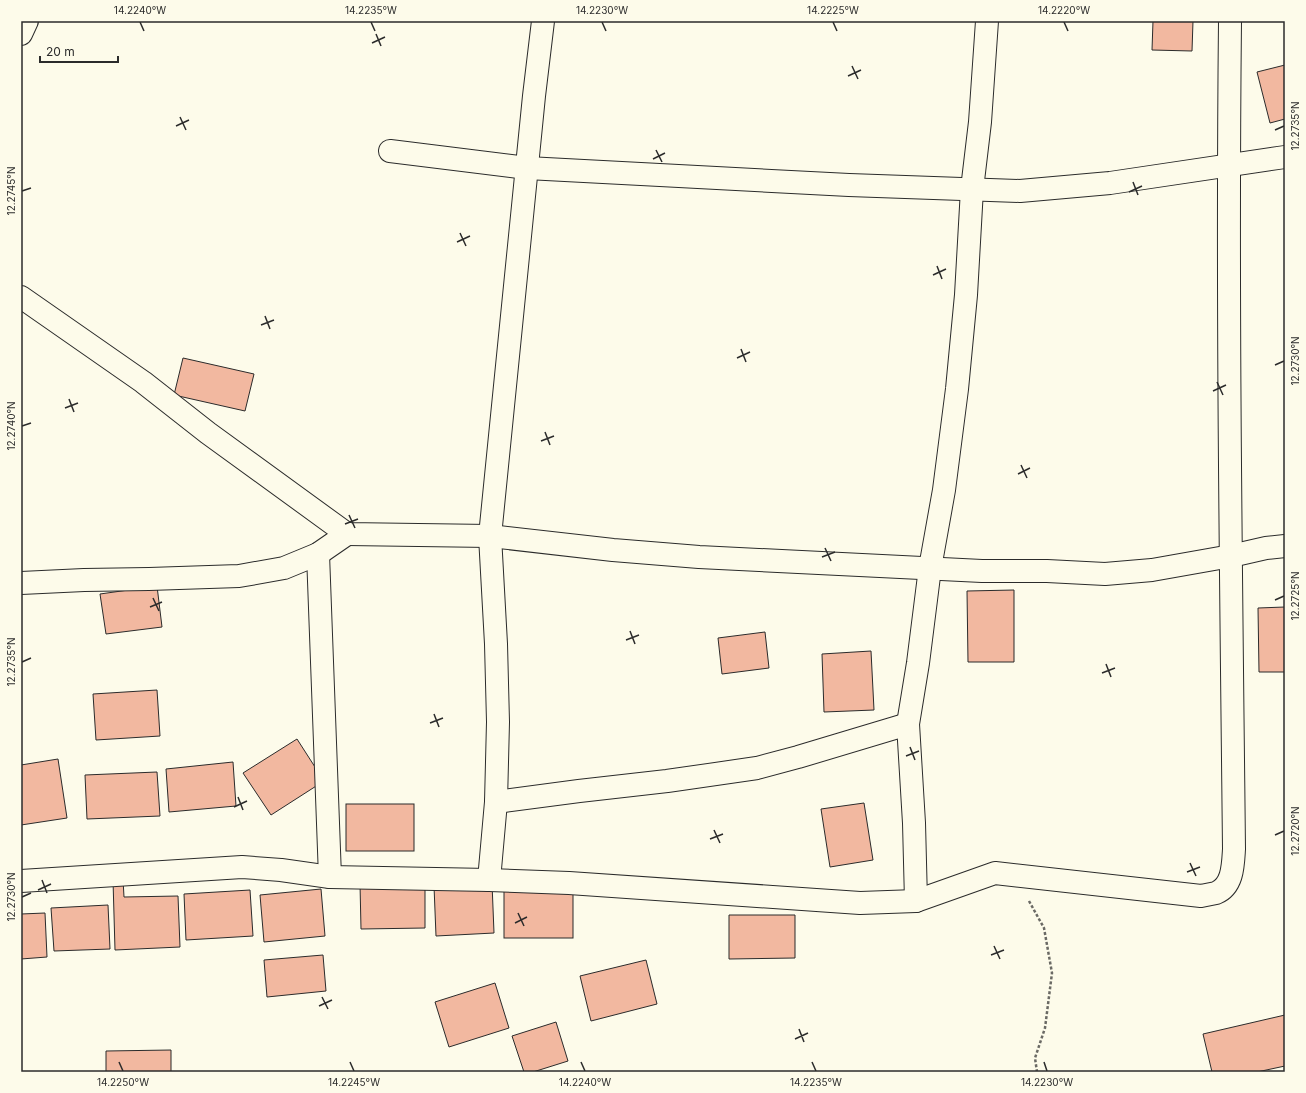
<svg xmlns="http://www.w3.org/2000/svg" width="1306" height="1093" viewBox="0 0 1306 1093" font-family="Inter,sans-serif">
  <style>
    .building { fill: #f2b8a0; stroke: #2b2b2b }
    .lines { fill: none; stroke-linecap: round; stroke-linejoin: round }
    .minor-casing { stroke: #2b2b2b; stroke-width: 24 }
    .path { stroke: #6a6964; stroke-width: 2.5; stroke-dasharray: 3 2; stroke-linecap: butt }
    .minor { stroke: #fdfbea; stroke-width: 22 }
    .ticks { fill: none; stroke: #2b2b2b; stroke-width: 1.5 }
    .neatline { fill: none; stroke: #2b2b2b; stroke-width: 1.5 }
    .ticks-label { font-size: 10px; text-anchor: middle; fill: #2b2b2b }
  </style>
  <rect width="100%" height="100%" fill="#fdfbea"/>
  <g class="building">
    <polygon points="1153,21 1193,21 1192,51 1152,50"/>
    <polygon points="1285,65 1285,119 1270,123 1257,72"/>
    <polygon points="183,358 254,374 245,411 174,395"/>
    <polygon points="157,586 162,627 106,634 100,594"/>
    <polygon points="1014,590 1014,662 968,662 967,591"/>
    <polygon points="1285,607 1285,672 1259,672 1258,608"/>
    <polygon points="765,632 769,668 722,674 718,638"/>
    <polygon points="871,651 874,710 824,712 822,654"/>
    <polygon points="157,690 160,736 96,740 93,694"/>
    <polygon points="297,739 324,781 271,815 243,773"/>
    <polygon points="58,759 67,818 21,825 21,765"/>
    <polygon points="233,762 236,806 169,812 166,769"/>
    <polygon points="157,772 160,816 87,819 85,775"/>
    <polygon points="864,803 873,860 830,867 821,809"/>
    <rect x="346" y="804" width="68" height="47"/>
    <polygon points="123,879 124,897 178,896 180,947 115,950 113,880"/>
    <polygon points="425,883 425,928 361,929 360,884"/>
    <polygon points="492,883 494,933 436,936 434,886"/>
    <polygon points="321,889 325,936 264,942 260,895"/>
    <polygon points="250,890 253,936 186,940 184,894"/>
    <rect x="504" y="890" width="69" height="48"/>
    <polygon points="108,905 110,949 54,951 51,908"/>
    <polygon points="45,913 47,957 21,959 21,914"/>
    <polygon points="729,915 795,915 795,958 729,959"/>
    <polygon points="323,955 326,991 267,997 264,960"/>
    <polygon points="646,960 657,1004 591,1021 580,976"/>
    <polygon points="495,983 509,1028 449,1047 435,1002"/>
    <polygon points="1285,1015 1285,1066 1257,1072 1212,1072 1203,1034"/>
    <polygon points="556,1022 568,1061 533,1072 524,1072 512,1036"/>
    <polygon points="171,1050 171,1072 106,1072 106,1051"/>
  </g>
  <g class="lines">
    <defs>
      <g id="minor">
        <polyline points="21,34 27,21"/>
        <polyline points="390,151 527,168 849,185 1020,191 1110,183 1285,157"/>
        <polyline points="21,297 143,382 208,433 347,534 490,536 613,550 699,557 982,571 1047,571 1105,574 1152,570 1231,556 1266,548 1285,546"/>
        <polyline points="318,554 330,877"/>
        <polyline points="21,583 84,580 149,579 239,576 284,568 318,554 347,534"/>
        <polyline points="496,802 579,791 667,781 757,768 798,757 908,724"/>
        <polyline points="489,880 496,802 498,722 496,644 490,536 534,96 543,21"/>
        <path d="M 21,881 L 242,867 L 281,870 L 330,877 L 489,880 L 569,883 L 860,903 L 916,901 L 995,873 L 1201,896 C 1206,895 1211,894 1216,893 C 1233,886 1233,865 1234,849 C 1231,573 1227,297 1230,21"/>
        <polyline points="916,901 914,823 908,724 918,663 930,568 944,490 957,389 966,295 972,189 980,122 987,21"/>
      </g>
    </defs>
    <use href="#minor" class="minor-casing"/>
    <polyline class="path" points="1029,901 1044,928 1052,973 1045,1028 1035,1058 1037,1072"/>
    <use href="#minor" class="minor"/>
  </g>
  <path class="ticks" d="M 140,22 L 144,31M 371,22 L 375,31M 602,22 L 606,31M 833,22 L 837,31M 1064,22 L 1068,31M 376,34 L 381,46M 372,43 L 385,37M 852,66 L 858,79M 848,76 L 861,70M 180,117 L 186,130M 176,126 L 189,120M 1275,130 L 1284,126M 656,150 L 662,162M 653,159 L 665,153M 1133,182 L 1138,195M 22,191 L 31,188M 1129,192 L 1142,186M 460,233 L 466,246M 457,242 L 470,236M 937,266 L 942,279M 933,275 L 946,269M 265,316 L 270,329M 261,325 L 274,320M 741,349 L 746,362M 737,358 L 750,352M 1275,365 L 1284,361M 1217,382 L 1223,395M 1213,391 L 1226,385M 69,399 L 74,412M 65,408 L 78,403M 22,426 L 31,423M 545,432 L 550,445M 541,441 L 554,436M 1021,465 L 1027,478M 1018,474 L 1030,468M 349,515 L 355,528M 345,524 L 358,519M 825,548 L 831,561M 822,557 L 835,552M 153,598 L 159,611M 1275,600 L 1284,596M 150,607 L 162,602M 630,631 L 635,644M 626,640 L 639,635M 22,662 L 31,658M 1106,664 L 1111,677M 1102,673 L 1115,668M 434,714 L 439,727M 430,723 L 443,718M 910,747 L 915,760M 906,756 L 919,751M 238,797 L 243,810M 234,807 L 247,801M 714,830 L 720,843M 1275,835 L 1284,831M 710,839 L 723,834M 1190,863 L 1196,876M 1187,872 L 1200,867M 42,880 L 47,893M 38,890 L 51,884M 22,897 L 31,893M 518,913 L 524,926M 515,923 L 527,917M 994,946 L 1000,959M 991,955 L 1004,950M 322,997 L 328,1009M 319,1006 L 332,1000M 799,1029 L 804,1042M 795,1039 L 808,1033M 119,1062 L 123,1071M 350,1062 L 354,1071M 581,1062 L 585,1071M 812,1062 L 816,1071M 1044,1062 L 1047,1071"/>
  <rect width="1306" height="1093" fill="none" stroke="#fdfbea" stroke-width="44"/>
  <path d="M40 56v6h78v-6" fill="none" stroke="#2b2b2b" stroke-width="2"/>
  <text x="46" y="56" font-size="12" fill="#2b2b2b" stroke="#fdfbea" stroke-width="3" paint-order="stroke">20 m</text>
  <rect x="22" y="22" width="1262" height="1049" class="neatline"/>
  <g class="ticks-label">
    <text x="140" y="14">14.2240°W</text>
    <text x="371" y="14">14.2235°W</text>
    <text x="602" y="14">14.2230°W</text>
    <text x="833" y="14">14.2225°W</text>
    <text x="1064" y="14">14.2220°W</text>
    <text transform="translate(1295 126) rotate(-90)" y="4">12.2735°N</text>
    <text transform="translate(11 191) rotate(-90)" y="4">12.2745°N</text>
    <text transform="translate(1295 361) rotate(-90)" y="4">12.2730°N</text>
    <text transform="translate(11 426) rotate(-90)" y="4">12.2740°N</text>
    <text transform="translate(1295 596) rotate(-90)" y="4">12.2725°N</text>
    <text transform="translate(11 662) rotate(-90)" y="4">12.2735°N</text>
    <text transform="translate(1295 831) rotate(-90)" y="4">12.2720°N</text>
    <text transform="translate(11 897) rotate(-90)" y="4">12.2730°N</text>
    <text x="123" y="1086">14.2250°W</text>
    <text x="354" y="1086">14.2245°W</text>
    <text x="585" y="1086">14.2240°W</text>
    <text x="816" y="1086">14.2235°W</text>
    <text x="1047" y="1086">14.2230°W</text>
  </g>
</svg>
